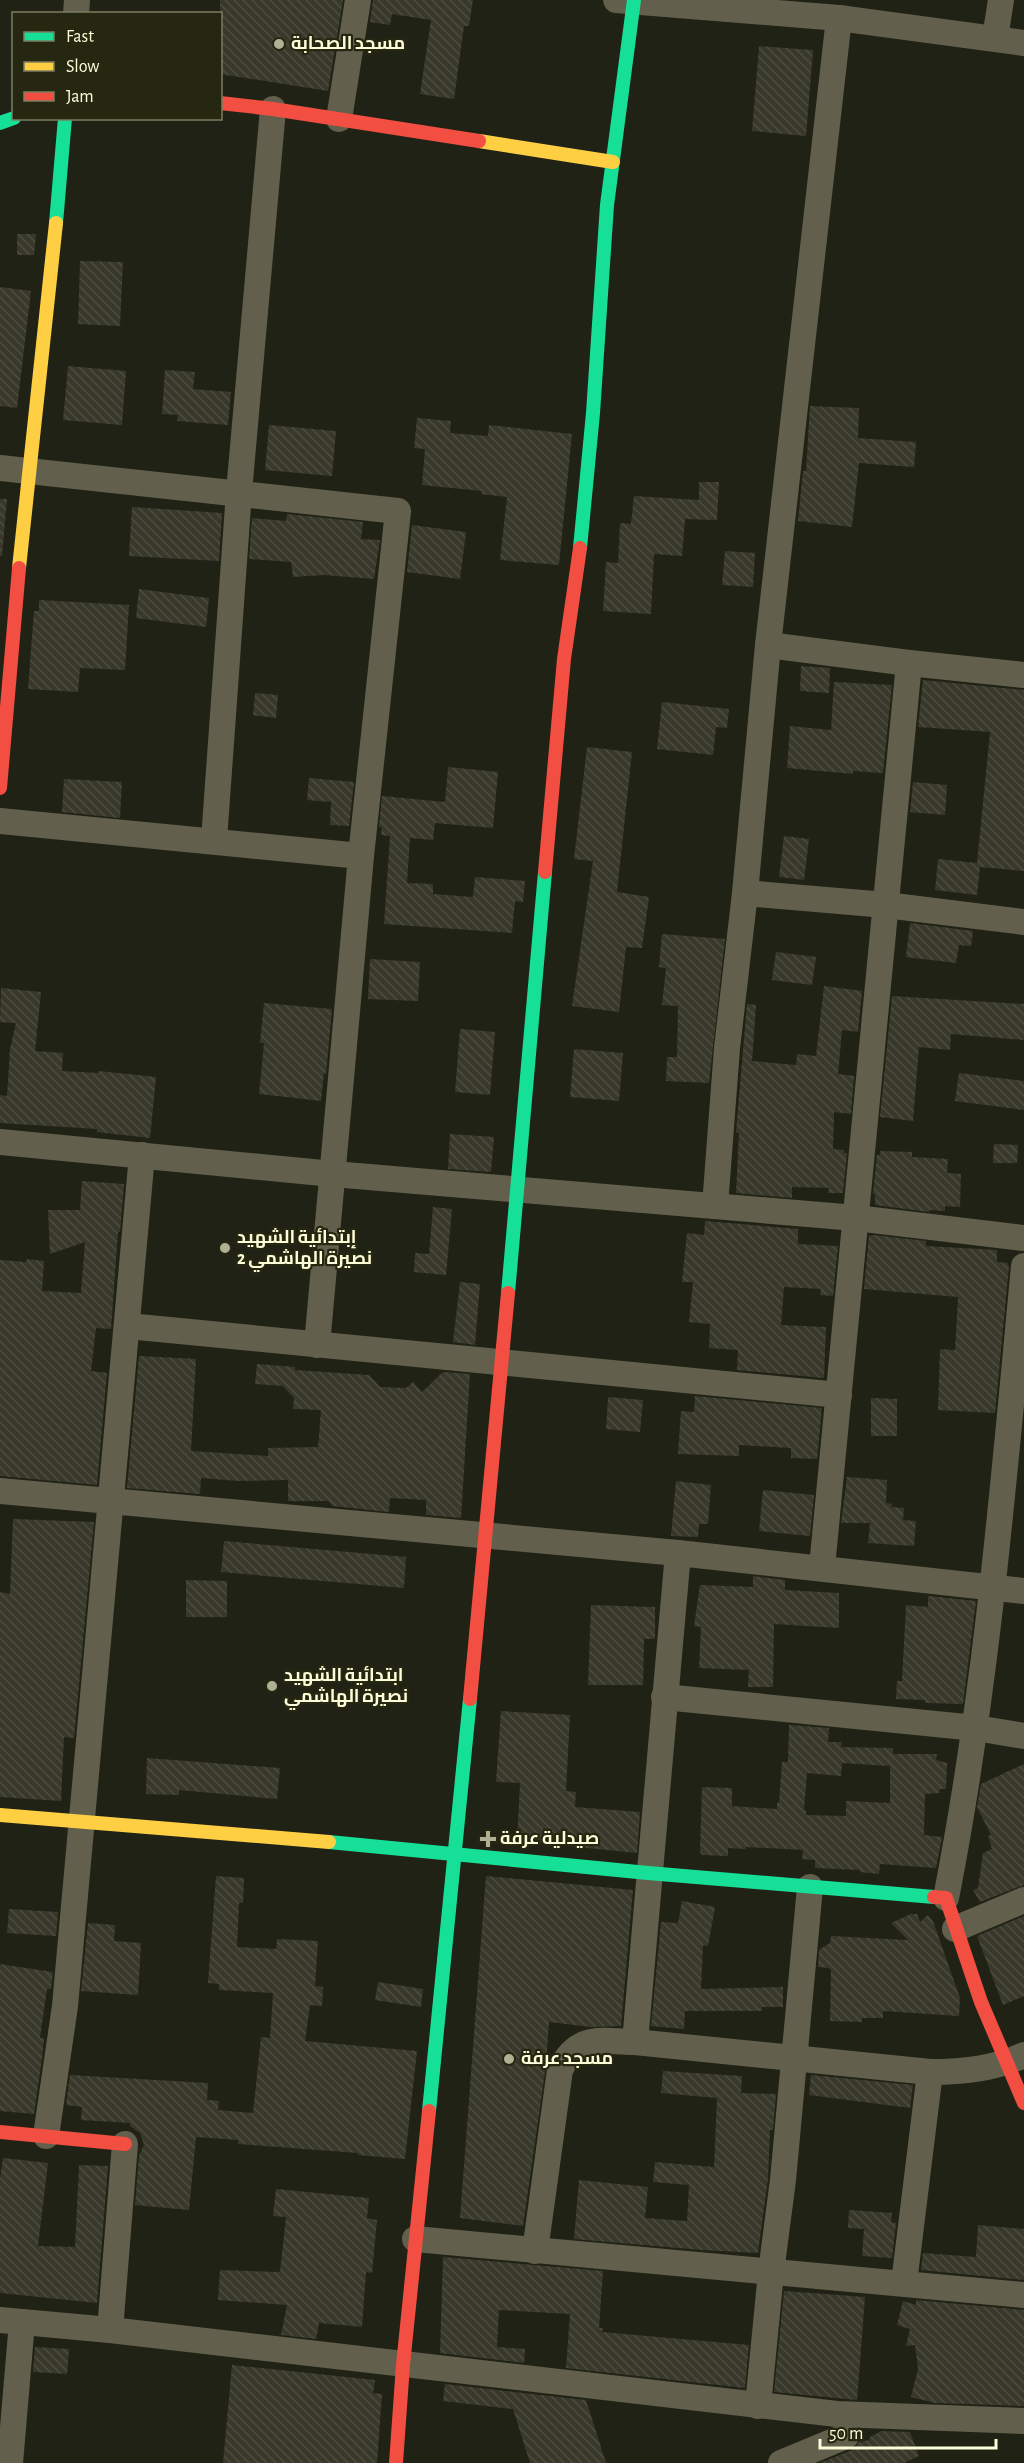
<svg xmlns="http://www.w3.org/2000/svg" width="1024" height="2463" viewBox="0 0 1024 2463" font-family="'Alegreya Sans',Cairo,sans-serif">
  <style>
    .building { fill: url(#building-back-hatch); fill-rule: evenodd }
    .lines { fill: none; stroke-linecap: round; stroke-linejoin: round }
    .street { stroke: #62604c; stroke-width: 26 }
    .fast { stroke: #16e098; stroke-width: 14 }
    .slow { stroke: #ffcf43; stroke-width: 14 }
    .jam { stroke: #f24e42; stroke-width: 14 }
    .poi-dot { fill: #b0b095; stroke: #262711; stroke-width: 2 }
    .labels { text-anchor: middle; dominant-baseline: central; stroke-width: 4.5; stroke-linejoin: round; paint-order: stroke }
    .poi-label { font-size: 18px; font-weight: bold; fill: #fdfdd9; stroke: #262711; text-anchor: start }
  </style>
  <defs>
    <pattern id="building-back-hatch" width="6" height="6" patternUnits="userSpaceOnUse" patternTransform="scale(1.5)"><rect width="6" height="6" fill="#38392b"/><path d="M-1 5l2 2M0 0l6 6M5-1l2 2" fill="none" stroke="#4c4d3f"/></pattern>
  </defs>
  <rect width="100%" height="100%" fill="#212216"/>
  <g class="building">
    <polygon points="220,0 343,0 328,91 220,74"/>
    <polygon points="373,0 473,0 469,26 464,26 454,99 420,94 431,20 392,14 390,25 370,22"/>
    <polygon points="759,46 813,50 806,136 752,131"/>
    <polygon points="17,234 36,234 34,255 17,255"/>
    <polygon points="80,261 123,262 120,326 78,324"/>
    <polygon points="0,287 31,291 17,408 0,406"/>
    <polygon points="68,366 126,371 122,425 63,420"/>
    <polygon points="165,370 195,372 193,389 231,392 228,425 177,421 178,415 162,414"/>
    <polygon points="810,406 859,408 858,438 916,442 914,467 859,463 852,527 798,521 803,471 806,471"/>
    <polygon points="417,418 451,421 450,433 488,436 489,425 572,434 559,565 500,560 507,497 481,494 482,491 422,485 425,449 414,448"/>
    <polygon points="269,425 336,431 332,476 265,470"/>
    <polygon points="699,482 719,482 717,520 685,519 682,556 654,554 651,614 603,611 606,562 618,563 620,523 631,524 634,496 699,500"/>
    <polygon points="0,499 7,499 2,556 0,556"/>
    <polygon points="132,507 222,513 219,561 129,556"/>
    <polygon points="287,514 363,522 361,539 380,540 374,579 324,575 293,577 291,562 249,559 252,518 286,521"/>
    <polygon points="412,525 466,532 460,579 407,572"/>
    <polygon points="725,551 755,553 753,587 722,585"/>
    <polygon points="139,589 209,598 206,627 136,618"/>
    <polygon points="39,600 129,605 125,670 80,668 78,692 28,689 34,611 39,611"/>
    <polygon points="801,666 830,668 829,693 800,691"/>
    <polygon points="923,680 1024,690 1024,871 980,867 977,895 935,890 938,859 977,863 990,732 918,727"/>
    <polygon points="834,682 892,685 883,773 853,771 853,774 787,768 790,726 831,730"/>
    <polygon points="255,693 278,695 276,718 253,715"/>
    <polygon points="662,702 729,709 727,728 716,727 713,755 657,749"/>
    <polygon points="587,747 632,752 617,892 649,897 642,948 626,947 619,1012 572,1006 593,861 574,859"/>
    <polygon points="448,767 498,772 493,828 435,823 433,840 410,838 407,883 433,884 433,894 473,897 475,877 525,881 523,902 515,901 512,933 384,924 390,836 381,835 382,827 379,827 382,796 445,802"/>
    <polygon points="309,778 354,782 349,826 330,825 331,802 307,800"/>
    <polygon points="64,779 122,782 120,818 62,812"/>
    <polygon points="913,782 947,785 945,815 910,812"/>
    <polygon points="784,836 809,839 804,880 779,877"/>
    <polygon points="910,923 973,931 971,946 959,945 956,963 906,957"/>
    <polygon points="662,934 725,939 709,1083 666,1081 667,1057 677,1057 678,1006 662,1005 666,968 659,967"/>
    <polygon points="776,952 816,957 812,985 772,980"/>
    <polygon points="370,959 420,962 418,1001 368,999"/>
    <polygon points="824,986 862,991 858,1032 842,1030 838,1074 854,1076 851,1114 834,1112 833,1149 844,1150 844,1153 847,1153 843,1193 828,1193 829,1188 792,1187 792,1198 736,1193 739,1133 736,1132 747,1004 756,1005 752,1061 796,1065 797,1054 816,1056"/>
    <polygon points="1,988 41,992 35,1051 63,1053 62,1071 99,1073 99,1071 156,1077 150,1138 97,1132 97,1129 0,1123 0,1095 7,1096 10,1049 16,1023 0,1022"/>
    <polygon points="892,996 1024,1004 1024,1040 951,1034 950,1050 919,1047 913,1121 880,1117"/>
    <polygon points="264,1003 332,1009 326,1074 324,1073 321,1101 259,1094 264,1043 260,1043"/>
    <polygon points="460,1029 495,1032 490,1095 455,1092"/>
    <polygon points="574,1049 623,1053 619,1101 570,1097"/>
    <polygon points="959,1073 1024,1081 1024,1110 955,1101"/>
    <polygon points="450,1134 494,1137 491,1172 448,1169"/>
    <polygon points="994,1144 1018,1145 1017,1163 993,1163"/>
    <polygon points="880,1151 912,1152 912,1157 948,1159 947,1173 961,1174 960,1207 945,1206 945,1211 929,1210 929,1212 875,1205 875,1194 873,1194 877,1155 880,1155"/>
    <polygon points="82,1181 124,1184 120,1232 118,1232 111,1329 96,1328 91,1371 107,1373 97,1485 0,1476 0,1260 26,1262 27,1259 44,1261 42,1291 81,1293 85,1242 50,1254 48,1210 80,1210"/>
    <polygon points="433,1207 452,1209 446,1275 414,1272 415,1253 429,1254"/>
    <polygon points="705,1221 798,1229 798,1244 838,1246 833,1296 820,1295 821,1289 784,1287 781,1325 826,1327 824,1378 737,1370 738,1350 709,1348 710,1324 689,1322 693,1282 682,1282 687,1233 704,1235"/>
    <polygon points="873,1235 926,1241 926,1246 997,1250 997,1262 1007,1263 1009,1266 995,1413 938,1410 940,1349 955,1350 958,1297 864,1289 869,1236"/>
    <polygon points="460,1282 480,1284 475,1345 453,1342"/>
    <polygon points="139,1356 196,1359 191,1451 268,1456 268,1448 318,1447 321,1410 293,1409 294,1398 283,1386 255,1384 257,1364 295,1367 295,1370 369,1375 380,1387 406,1388 413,1382 422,1392 443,1372 470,1374 461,1518 426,1515 426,1500 390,1498 389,1512 333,1506 328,1501 288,1501 288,1480 238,1481 201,1478 200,1494 127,1488"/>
    <polygon points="695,1396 822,1408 817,1459 791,1458 791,1448 739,1445 739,1456 678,1454 681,1411 694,1412"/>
    <polygon points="608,1397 643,1400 640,1432 606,1429"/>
    <polygon points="871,1398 897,1399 897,1436 871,1436"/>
    <polygon points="847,1477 887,1480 886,1503 892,1504 891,1507 904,1508 903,1520 916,1521 914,1546 868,1543 870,1523 841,1523"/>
    <polygon points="676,1481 711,1485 708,1524 699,1524 698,1537 671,1536"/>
    <polygon points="763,1490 814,1495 810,1536 759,1531"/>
    <polygon points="13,1519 94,1522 74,1738 64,1737 61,1801 0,1797 0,1592 10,1594"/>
    <polygon points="224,1541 406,1557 404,1588 221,1572"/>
    <polygon points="753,1576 785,1580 785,1590 839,1593 839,1628 774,1624 773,1687 748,1687 749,1670 699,1668 701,1627 694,1626 700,1585 753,1587"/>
    <polygon points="186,1580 227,1581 227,1617 186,1617"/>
    <polygon points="928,1596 976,1601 963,1704 925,1703 925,1700 896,1699 897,1681 902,1681 906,1605 928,1607"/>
    <polygon points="591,1605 655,1607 655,1639 644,1639 643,1685 588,1685"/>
    <polygon points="501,1711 570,1715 566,1791 576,1792 575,1807 640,1812 637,1853 517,1841 520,1783 496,1782"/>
    <path d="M 789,1725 L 829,1728 L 828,1742 L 842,1742 L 841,1747 L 893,1748 L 893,1754 L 937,1754 L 936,1760 L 947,1763 L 946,1789 L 940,1789 L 939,1793 L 925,1794 L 924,1835 L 942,1837 L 936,1868 L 880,1864 L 879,1874 L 860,1872 L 860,1870 L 815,1868 L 815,1860 L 802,1859 L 803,1850 L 746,1847 L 746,1849 L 728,1848 L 728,1856 L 702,1855 L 700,1852 L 702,1787 L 732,1788 L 732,1806 L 777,1809 L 777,1803 L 779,1803 L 782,1762 L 788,1762 ZM 842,1763 L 890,1766 L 890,1803 L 846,1801 L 846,1816 L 806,1815 L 806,1810 L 804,1810 L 807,1773 L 841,1776 Z"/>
    <polygon points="147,1758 280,1768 277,1799 179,1790 179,1795 146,1794"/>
    <polygon points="1024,1764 1024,1885 980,1902 973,1890 978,1888 983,1853 992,1849 988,1836 991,1835 977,1807 981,1784"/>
    <polygon points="216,1876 244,1878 243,1903 239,1903 237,1947 276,1949 277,1939 318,1941 315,1986 323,1987 322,2006 310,2005 305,2041 417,2051 405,2159 358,2155 358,2153 238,2144 238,2140 196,2137 189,2210 135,2205 139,2156 144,2145 140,2133 130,2126 130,2123 81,2120 82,2107 66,2105 70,2075 208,2083 207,2100 219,2101 218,2110 253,2113 261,2037 270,2038 273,1993 219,1990 219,1984 208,1983"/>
    <polygon points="486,1876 633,1890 621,2026 591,2027 549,2022 546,2065 523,2226 460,2218"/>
    <polygon points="682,1901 715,1907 708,1946 703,1945 701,1989 783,1987 783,2007 762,2007 762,2011 685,2011 684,2029 651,2026 661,1922 678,1923"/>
    <polygon points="9,1909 58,1912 56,1936 7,1933"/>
    <polygon points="911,1914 917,1914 920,1922 928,1915 933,1921 960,1998 959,2016 883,2011 883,2018 862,2018 862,2022 830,2021 831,1970 829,1968 818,1967 819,1950 830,1943 831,1936 908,1940 891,1923"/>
    <polygon points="1024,1916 1024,1996 1003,2005 977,1936"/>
    <polygon points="88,1923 115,1925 114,1941 141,1943 138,1995 81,1991"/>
    <polygon points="0,1964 53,1972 51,1989 47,1989 40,2038 44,2038 42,2058 34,2114 0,2111"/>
    <polygon points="378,1982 423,1989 421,2007 375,2000"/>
    <polygon points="663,2071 742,2076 741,2093 776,2094 773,2130 770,2130 768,2178 758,2253 702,2250 574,2239 579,2180 648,2187 645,2218 687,2221 689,2185 653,2182 655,2162 714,2167 717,2098 661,2093"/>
    <polygon points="811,2075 913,2085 910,2108 809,2095"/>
    <polygon points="3,2158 48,2163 38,2246 75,2247 79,2165 108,2166 97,2303 0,2293 0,2179"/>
    <polygon points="276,2189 369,2198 367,2218 377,2220 372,2273 366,2272 362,2327 319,2323 316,2339 281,2335 287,2305 218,2300 220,2270 280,2272 286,2217 273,2216"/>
    <polygon points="849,2210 892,2213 891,2222 896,2223 892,2258 862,2256 864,2229 848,2228"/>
    <polygon points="978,2225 1024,2229 1024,2280 921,2270 923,2253 976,2257"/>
    <polygon points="443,2257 603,2271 599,2328 603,2328 602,2332 749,2345 745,2388 566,2368 570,2314 499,2310 497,2347 525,2349 524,2363 440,2353"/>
    <polygon points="784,2291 865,2297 857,2400 774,2392"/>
    <polygon points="916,2300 1024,2310 1024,2406 935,2403 911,2397 918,2369 915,2345 906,2346 910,2329 897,2325 903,2301 916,2305"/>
    <polygon points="35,2347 69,2349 67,2374 33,2372"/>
    <polygon points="232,2365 375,2380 373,2393 382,2394 377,2463 223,2463"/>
    <polygon points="445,2384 586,2400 606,2463 530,2463 513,2409 443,2401"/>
    <polygon points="881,2431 910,2432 919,2456 904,2463 820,2463 852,2450 859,2442 869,2440 870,2437"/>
  </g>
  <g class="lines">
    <g class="street">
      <polyline points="616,0 839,18 1024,43"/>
      <polyline points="76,14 77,0"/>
      <polyline points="995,38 1001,0"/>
      <polyline points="339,119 358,0"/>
      <polyline points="0,468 398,511 361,856 317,1345"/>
      <polyline points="768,645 909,663 1024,675"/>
      <polyline points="0,821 361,856"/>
      <polyline points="214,840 239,492 273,109"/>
      <polyline points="745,893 886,905 1024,922"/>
      <polyline points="0,1142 333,1174 856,1218 1024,1238"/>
      <polyline points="715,1206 727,1048 745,893 768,645 839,18"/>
      <polyline points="128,1326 839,1395"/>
      <polyline points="0,1491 678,1553 1024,1591"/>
      <polyline points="822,1567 909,663"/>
      <polyline points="664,1697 976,1728 1024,1736"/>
      <path d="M 946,1898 C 987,1689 1004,1477 1024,1266"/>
      <polyline points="955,1929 1024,1900"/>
      <polyline points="635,2042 678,1553"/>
      <polyline points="46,2136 65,2006 142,1155"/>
      <polyline points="415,2239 1024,2295"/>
      <path d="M 535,2251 L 560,2070 C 577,2034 601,2041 635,2042 L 930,2072 C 963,2072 993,2069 1024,2055"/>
      <polyline points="904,2283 930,2072"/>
      <polyline points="0,2320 110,2330 837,2414 1024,2421"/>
      <polyline points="110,2330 125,2144"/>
      <polyline points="758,2406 771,2272 783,2180 810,1887"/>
      <polyline points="10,2463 22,2322"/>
      <polyline points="781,2463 846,2436"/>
    </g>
    <g class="fast">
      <polyline points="0,123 14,118"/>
      <polyline points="56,223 65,118"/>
      <polyline points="580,548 593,413 607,205 634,0"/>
      <polyline points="508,1293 545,872"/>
      <polyline points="329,1842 648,1873 934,1897"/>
      <polyline points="429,2111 470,1699"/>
    </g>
    <g class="slow">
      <polyline points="479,141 613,162"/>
      <polyline points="19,568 56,223"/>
      <polyline points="0,1815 329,1842"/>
    </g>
    <g class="jam">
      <polyline points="220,103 273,109 479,141"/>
      <polyline points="0,788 19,568"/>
      <polyline points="545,872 564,659 580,548"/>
      <polyline points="470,1699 508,1293"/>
      <polyline points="934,1897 946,1898 981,2002 1024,2103"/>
      <polyline points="0,2132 125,2144"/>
      <polyline points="396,2463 403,2365 429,2111"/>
    </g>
  </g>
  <g class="poi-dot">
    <circle cx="279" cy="44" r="6"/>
    <circle cx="225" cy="1248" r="6"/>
    <circle cx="272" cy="1686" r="6"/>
    <path d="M485 1830h6v6h6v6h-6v6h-6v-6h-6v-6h6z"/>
    <circle cx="509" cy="2059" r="6"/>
  </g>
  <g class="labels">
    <g class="poi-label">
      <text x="291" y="44">مسجد الصحابة</text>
      <text x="237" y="1238">إبتدائية الشهيد<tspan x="237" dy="21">نصيرة الهاشمي 2</tspan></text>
      <text x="284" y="1676">ابتدائية الشهيد<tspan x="284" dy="21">نصيرة الهاشمي</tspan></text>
      <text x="500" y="1839">صيدلية عرفة</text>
      <text x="521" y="2059">مسجد عرفة</text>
    </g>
  </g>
  <rect x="12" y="12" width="210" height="108" fill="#262711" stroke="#7c7d61" stroke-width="1.5"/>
  <rect x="24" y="32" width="30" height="9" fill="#16e098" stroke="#7c7d61" stroke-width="1.5"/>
  <text x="66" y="42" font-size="18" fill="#fdfdd9">Fast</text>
  <rect x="24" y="62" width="30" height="9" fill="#ffcf43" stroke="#7c7d61" stroke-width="1.5"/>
  <text x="66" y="72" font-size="18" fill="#fdfdd9">Slow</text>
  <rect x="24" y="92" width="30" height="9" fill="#f24e42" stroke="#7c7d61" stroke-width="1.5"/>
  <text x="66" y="102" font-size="18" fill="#fdfdd9">Jam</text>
  <path d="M820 2439v9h176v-9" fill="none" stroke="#fdfdd9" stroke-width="3"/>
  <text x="829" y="2439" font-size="18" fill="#fdfdd9" stroke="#262711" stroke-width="4.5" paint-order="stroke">50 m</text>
</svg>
